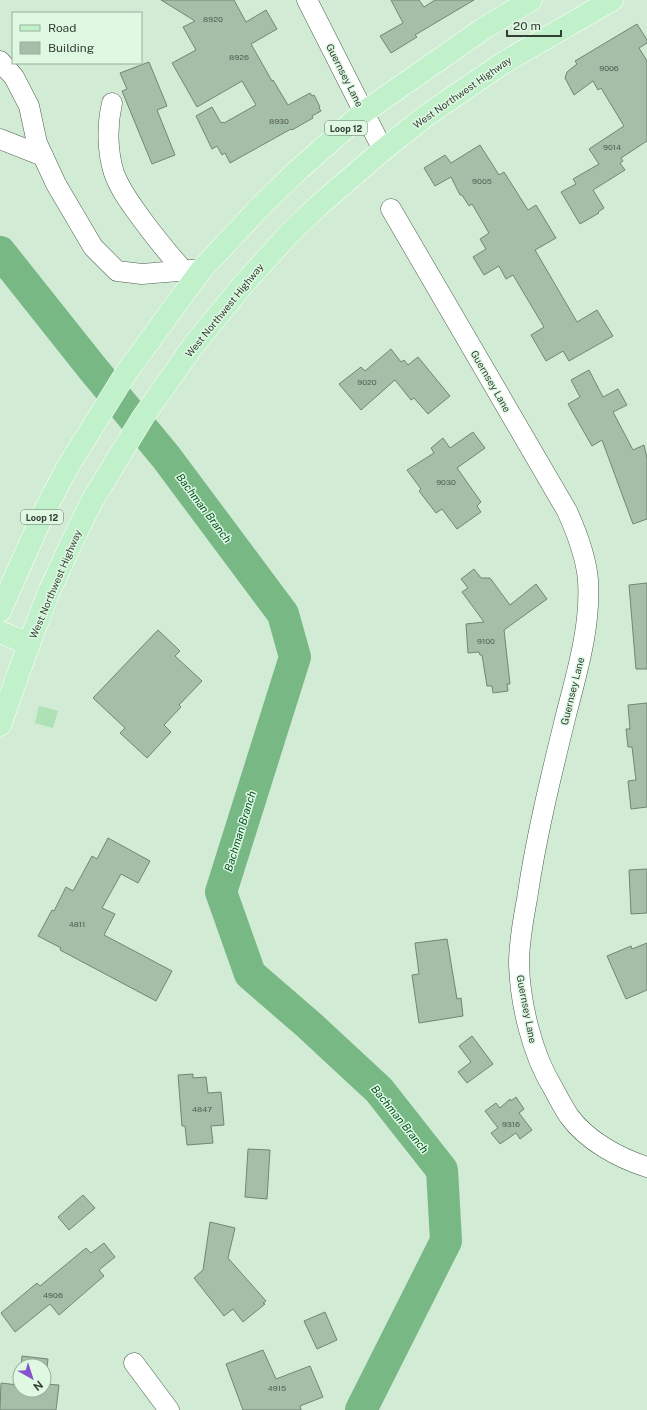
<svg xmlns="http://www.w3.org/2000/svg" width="647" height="1410" viewBox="0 0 647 1410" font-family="'Public Sans',sans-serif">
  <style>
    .green { fill: #aee1b6 }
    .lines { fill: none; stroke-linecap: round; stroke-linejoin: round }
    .river { stroke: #78b884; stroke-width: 32 }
    .building { fill: #a5bea8; stroke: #6f8773 }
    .minor-casing { stroke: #4a614e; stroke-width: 21 }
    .major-casing { stroke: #fff; stroke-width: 23 }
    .minor { stroke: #fff; stroke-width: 20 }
    .major { stroke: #c1f1ca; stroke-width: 22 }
    .labels { text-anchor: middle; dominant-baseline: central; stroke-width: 3; stroke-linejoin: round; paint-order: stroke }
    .number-label { font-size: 8px; fill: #505e52 }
    .shield { fill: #def8e2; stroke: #667669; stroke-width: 1 }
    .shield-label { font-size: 9px; font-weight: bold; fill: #333e35 }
    .street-label { font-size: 10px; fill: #333e35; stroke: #def8e2 }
    .water-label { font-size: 11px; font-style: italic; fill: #035121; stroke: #def8e2 }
  </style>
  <rect width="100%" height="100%" fill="#d1ebd5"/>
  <polygon class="green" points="39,706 58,711 53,728 35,723"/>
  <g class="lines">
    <polyline class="river" points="0,252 93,369 166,457 283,614 295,657 221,892 250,974 309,1025 379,1090 442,1170 446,1241 361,1410"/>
  </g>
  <g class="building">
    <polygon points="161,0 234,0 246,22 266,10 277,29 251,44 272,81 273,80 288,105 310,93 312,96 314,95 320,107 319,108 321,111 312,116 313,118 292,130 291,129 230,163 225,153 222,155 217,146 212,149 196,116 212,107 221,123 223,122 224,123 256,105 242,81 197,107 172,63 196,50 183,27 195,21"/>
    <polygon points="391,0 419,0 424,7 435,0 474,0 415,35 417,37 391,53 380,36 403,23"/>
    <polygon points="637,24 647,40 647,43 639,48 647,61 647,141 621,158 623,161 620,163 625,170 593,190 604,208 598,212 599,213 580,224 561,192 576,184 573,179 599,164 589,149 624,126 601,88 598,90 593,81 574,95 565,78 567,72 577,64 575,61"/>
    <polygon points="149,62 167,106 157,110 175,155 152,164 122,91 127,89 120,73"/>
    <polygon points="480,145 499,175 504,172 528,210 536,205 556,238 535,250 577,322 597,310 613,336 569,361 563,351 546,361 531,335 544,327 513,275 506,279 499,266 484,275 473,257 486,249 480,239 489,233 472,204 469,206 462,195 460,195 451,177 435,186 424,168 445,155 451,163"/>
    <polygon points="391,349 401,362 404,360 408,365 418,357 450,396 428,414 414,398 411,400 395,380 361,410 339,384 361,367 365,371"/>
    <polygon points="589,370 603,397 618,389 627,405 613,412 633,450 644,445 647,458 647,519 633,524 602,440 592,446 568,404 580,397 571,380"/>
    <polygon points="473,432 485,448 457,468 481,502 477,506 481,512 457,529 442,509 436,513 419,491 421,489 407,470 434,453 431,448 443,438 450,448"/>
    <polygon points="474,569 481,578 490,578 510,605 536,584 547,599 504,630 510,684 507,684 508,691 493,693 492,686 487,686 482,655 480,655 479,652 468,653 466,624 484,622 462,592 468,588 461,579"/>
    <polygon points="647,583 647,669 636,669 629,585"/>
    <polygon points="158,630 180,651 175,656 202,681 179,705 181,707 164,725 171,732 147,758 120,733 125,728 93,698"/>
    <polygon points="647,703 647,807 631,809 628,781 636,780 632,747 628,747 626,729 630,729 628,705"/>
    <polygon points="108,838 150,861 138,883 121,874 102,908 115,914 104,935 172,971 156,1001 60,950 61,948 38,936 52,910 54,911 66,887 73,891 92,856 97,859"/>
    <polygon points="647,869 647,913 631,914 629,870"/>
    <polygon points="447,939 457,999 461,998 463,1016 419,1023 412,975 419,974 415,943"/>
    <polygon points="647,943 647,990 626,999 607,956 631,946 632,949"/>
    <polygon points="472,1036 493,1064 467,1083 458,1072 471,1062 459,1046"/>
    <polygon points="193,1074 193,1078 206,1077 208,1093 221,1092 224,1125 211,1126 213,1143 187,1145 185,1126 182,1126 178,1075"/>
    <polygon points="516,1097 524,1109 519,1113 532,1130 520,1139 516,1133 500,1144 491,1133 498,1128 485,1111 496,1103 500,1108 510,1099 511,1101"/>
    <polygon points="248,1149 270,1150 267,1199 245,1197"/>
    <polygon points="83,1195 95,1208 69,1230 58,1217"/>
    <polygon points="210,1222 235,1228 228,1258 266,1301 263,1303 265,1304 243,1322 233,1309 224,1316 194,1278 203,1270"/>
    <polygon points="104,1243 115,1257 99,1270 104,1276 59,1315 50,1304 15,1332 1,1313 37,1283 40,1286 86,1248 91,1253"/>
    <polygon points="325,1312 337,1340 317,1349 304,1321"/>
    <polygon points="263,1350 276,1379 310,1366 323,1397 300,1406 301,1410 243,1410 226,1364"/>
    <polygon points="22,1356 48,1359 45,1384 59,1385 56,1410 0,1410 1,1383 18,1385 20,1372 20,1390 44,1390 44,1366 21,1366"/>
  </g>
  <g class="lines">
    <defs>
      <g id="minor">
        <polyline points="307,0 383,150"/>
        <polyline points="0,61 14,77 29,106 37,143 56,184 93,247 117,271 142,274 202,269"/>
        <path d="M 112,103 C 107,125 107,151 114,173 C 120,190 131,204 141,218 C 154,236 168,253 183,270"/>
        <polyline points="0,139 43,156"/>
        <path d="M 391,209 L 567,511 C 577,533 586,557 588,580 C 591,626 577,672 566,715 C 551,776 536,837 527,899 C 523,920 519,942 519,964 C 520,1003 532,1054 553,1088 C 558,1097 563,1107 569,1116 C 587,1141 619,1158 647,1167"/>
        <polyline points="134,1363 169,1410"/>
      </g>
      <g id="major">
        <polyline points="0,611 45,510 67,468 126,373 202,269 261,206 297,171 364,112 483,29 531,0"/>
        <polyline points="0,632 29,644"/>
        <polyline points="0,725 29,644 48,594 72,542 92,501 143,417 193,346 241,287 288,235 318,206 383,150 427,115 503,63 612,0"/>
      </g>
    </defs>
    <use href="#minor" class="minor-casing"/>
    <use href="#major" class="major-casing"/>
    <use href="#minor" class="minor"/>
    <use href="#major" class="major"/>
  </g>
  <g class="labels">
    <g class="number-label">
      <text x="213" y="19">8920</text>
      <text x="239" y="57">8926</text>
      <text x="609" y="68">9006</text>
      <text x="279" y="121">8930</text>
      <text x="612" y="147">9014</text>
      <text x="482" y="181">9005</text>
      <text x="367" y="382">9020</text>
      <text x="446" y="482">9030</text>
      <text x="486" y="641">9100</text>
      <text x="77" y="924">4811</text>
      <text x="202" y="1109">4847</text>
      <text x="511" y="1124">9316</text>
      <text x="53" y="1295">4906</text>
      <text x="277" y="1388">4915</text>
    </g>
    <g class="shield">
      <rect x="325" y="121" width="42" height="14" rx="3"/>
      <rect x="21" y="510" width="42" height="14" rx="3"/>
    </g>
    <g class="shield-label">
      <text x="346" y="128">Loop 12</text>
      <text x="42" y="517">Loop 12</text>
    </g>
    <g class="street-label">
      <text transform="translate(345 75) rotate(63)">Guernsey Lane</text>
      <text transform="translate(462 92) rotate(-35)">West Northwest Highway</text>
      <text transform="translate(224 310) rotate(-51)">West Northwest Highway</text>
      <text transform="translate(491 381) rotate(60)">Guernsey Lane</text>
      <text transform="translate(55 584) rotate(-67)">West Northwest Highway</text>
      <text transform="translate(572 691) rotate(-76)">Guernsey Lane</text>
      <text transform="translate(527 1009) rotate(79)">Guernsey Lane</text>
    </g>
    <g class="water-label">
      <text transform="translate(204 508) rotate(53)">Bachman Branch</text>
      <text transform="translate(240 831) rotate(-73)">Bachman Branch</text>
      <text transform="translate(400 1119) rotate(51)">Bachman Branch</text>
    </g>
  </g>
  <rect x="12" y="12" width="130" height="52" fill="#def8e2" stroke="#9aae9d"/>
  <rect x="20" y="25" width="20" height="6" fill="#c1f1ca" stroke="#9aae9d"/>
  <text x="48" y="32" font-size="12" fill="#333e35">Road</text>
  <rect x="20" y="42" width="20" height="12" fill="#a5bea8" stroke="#9aae9d"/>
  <text x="48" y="52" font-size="12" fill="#333e35">Building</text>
  <g transform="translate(32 1378) rotate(141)"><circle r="19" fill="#def8e2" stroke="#9aae9d"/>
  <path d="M0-3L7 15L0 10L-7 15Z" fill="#8553cc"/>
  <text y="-6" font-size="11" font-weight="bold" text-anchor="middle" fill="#333e35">N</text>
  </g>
  <path d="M507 30v6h54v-6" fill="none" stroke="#333e35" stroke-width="2"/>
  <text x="513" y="30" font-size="12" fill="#333e35" stroke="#def8e2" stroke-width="3" paint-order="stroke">20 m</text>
</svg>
